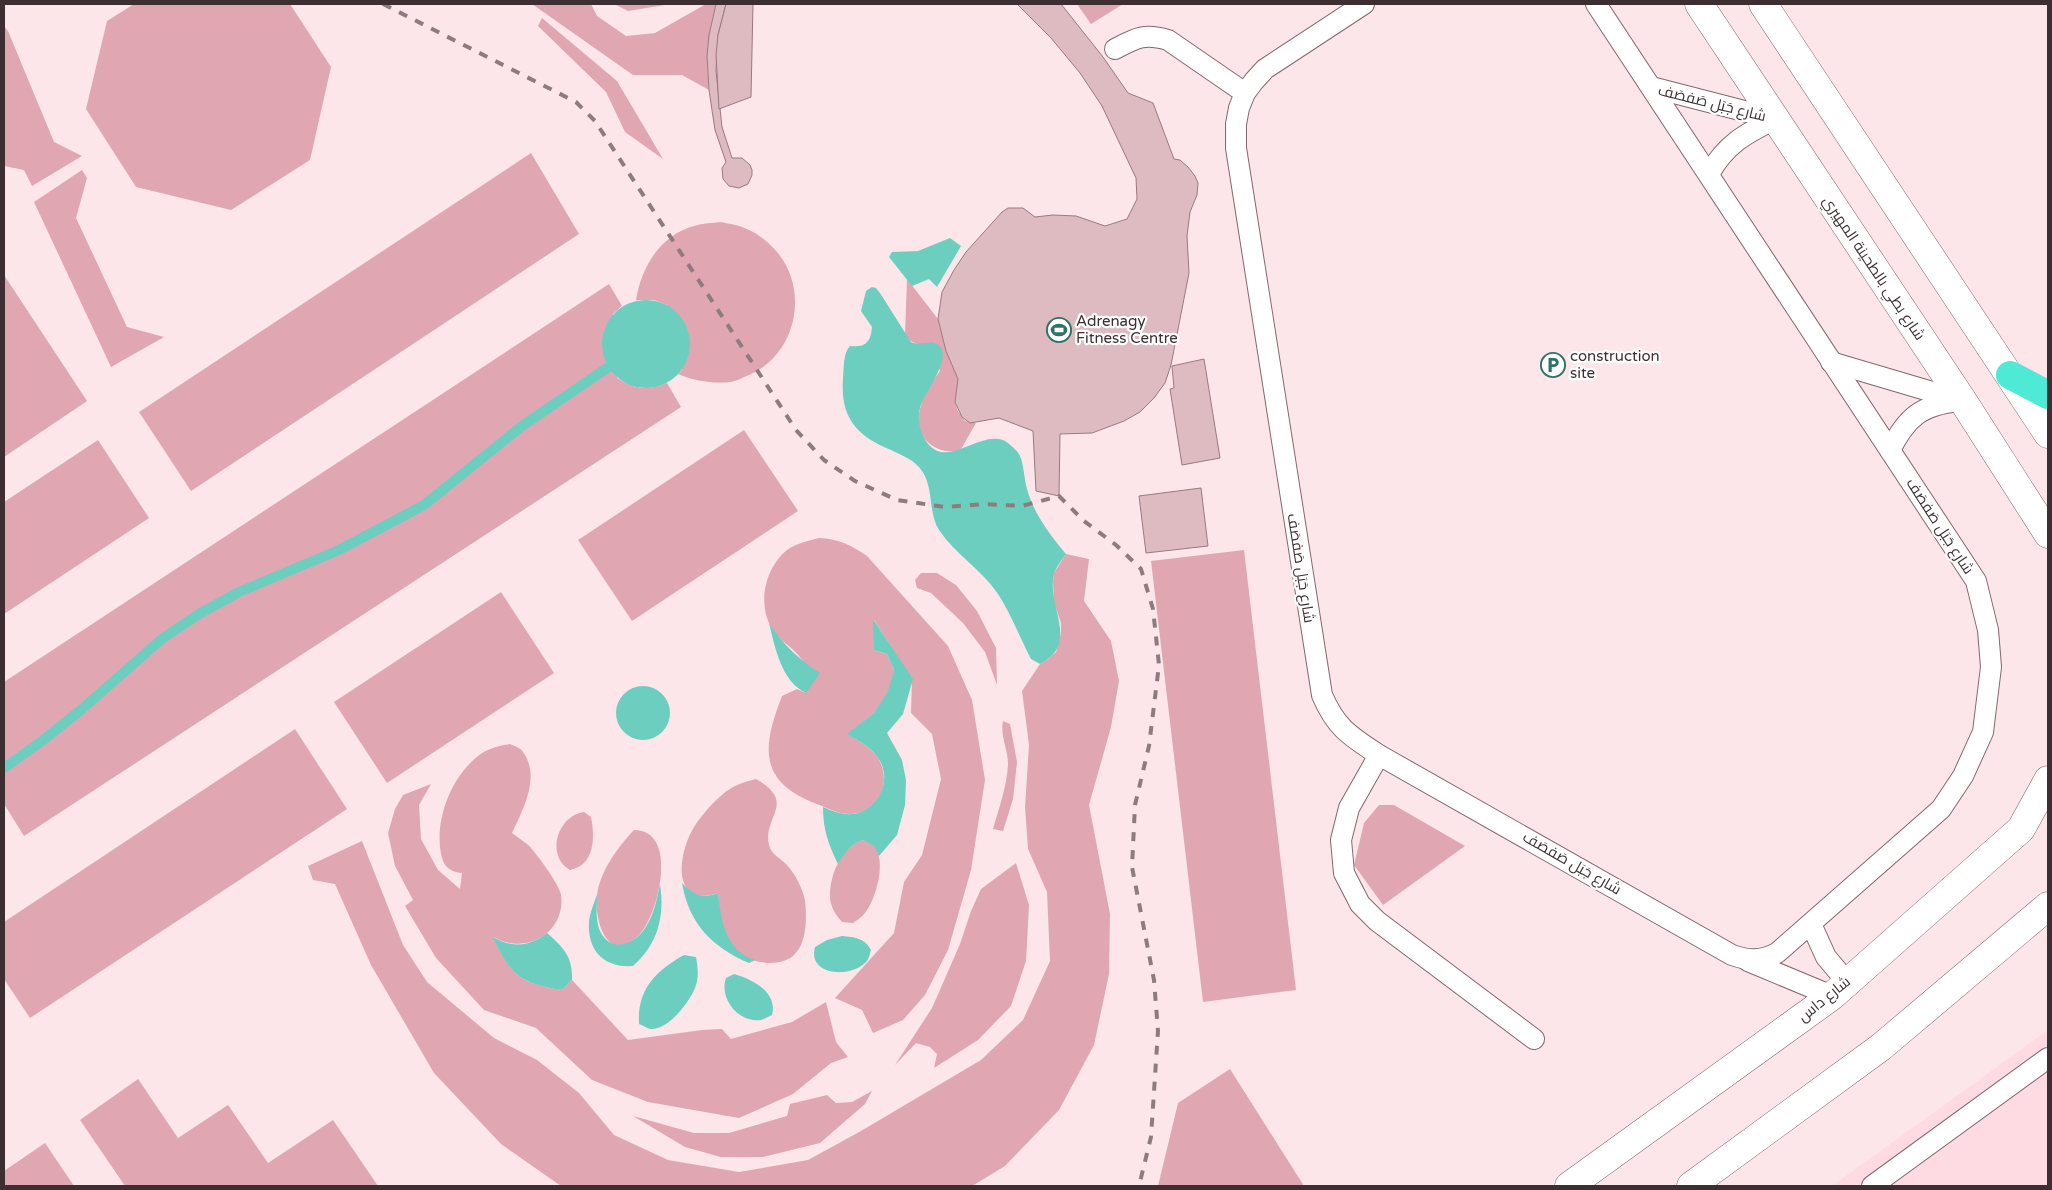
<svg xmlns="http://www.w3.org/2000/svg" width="2052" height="1190" viewBox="0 0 2052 1190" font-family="'Varela Round',Cairo,sans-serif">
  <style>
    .built { fill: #fedbe2 }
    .green { fill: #e0a7b3 }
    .water { fill: #6ccebf }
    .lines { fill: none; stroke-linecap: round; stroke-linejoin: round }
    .stream { stroke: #6ccebf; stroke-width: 10 }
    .building { fill: #ddbbc1; stroke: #997a80 }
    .lane-casing { stroke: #85676d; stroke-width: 22 }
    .secondary-casing { stroke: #85676d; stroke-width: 29 }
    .highway-casing { stroke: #d0cdce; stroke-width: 29 }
    .lane { stroke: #fff; stroke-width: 20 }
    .secondary { stroke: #fff; stroke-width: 28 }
    .highway { stroke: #4eead5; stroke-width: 28 }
    .rail { stroke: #8d7c7f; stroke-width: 4; stroke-dasharray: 9 9; stroke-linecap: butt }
    .labels { text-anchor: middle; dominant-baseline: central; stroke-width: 4.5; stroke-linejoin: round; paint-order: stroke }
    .street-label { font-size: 15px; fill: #3c2e31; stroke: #fff }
    .poi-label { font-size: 15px; fill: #3c2e31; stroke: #fff; text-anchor: start }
  </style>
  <rect width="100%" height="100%" fill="#fce6ea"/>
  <polygon class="built" points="2048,1030 2048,1186 1832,1186"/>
  <g class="green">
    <polygon points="134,4 290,4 331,67 310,160 231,210 136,187 86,109 107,21"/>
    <path d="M 532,4 L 591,4 L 597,16 L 626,36 L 655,33 L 706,4 L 716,4 C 708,33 706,60 709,90 L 682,75 L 633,75 Z"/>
    <polygon points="614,4 671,4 628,11"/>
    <polygon points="1077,4 1123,4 1091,24"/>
    <polygon points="542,18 617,81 663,159 625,132 606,92 538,26"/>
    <polygon points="4,26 8,31 54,142 82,156 32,186 24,170 4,166"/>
    <polygon points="531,153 579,234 191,491 139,412"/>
    <polygon points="82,170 87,178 76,218 127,327 164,337 111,367 34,202"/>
    <path d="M 721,222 C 730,224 739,225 747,229 C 759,234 769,243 777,252 C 810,291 796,355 749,375 C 743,377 737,381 731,382 C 713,384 695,381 678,374 L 682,370 L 667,305 L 654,300 L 636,300 C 641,268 660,235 694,226 C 703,223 712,223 721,222 Z"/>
    <polygon points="4,275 87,401 4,457"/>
    <path d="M 907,279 L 938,319 L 946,351 L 958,379 L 955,402 L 958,411 L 965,421 L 976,423 L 960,451 C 933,455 913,436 920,409 C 923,395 932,382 940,371 L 930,343 C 918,345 913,345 905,335 Z"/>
    <path d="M 609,284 L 622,306 L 613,314 L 617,378 C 634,389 648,391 667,383 L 681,407 L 24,836 L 4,804 L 4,682 Z"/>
    <polygon points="744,430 798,511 632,621 578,540"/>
    <polygon points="98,440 149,518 4,614 4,502"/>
    <path d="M 819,538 C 839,539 851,545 867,556 L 948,646 L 972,700 L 985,780 L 971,870 L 948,950 L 925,995 L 903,1020 L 873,1033 L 862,1010 L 835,998 L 894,933 L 904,882 L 922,855 L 941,779 L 932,734 L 911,713 L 912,679 L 874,620 L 874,650 L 887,654 L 894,670 L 889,691 L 874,713 L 848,734 C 857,740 868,746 875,754 C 892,774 884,806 858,813 C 843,817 830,809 817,804 C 758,782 762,747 782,696 L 797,689 L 806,693 C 805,684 807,670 804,663 C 795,647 776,640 769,623 C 758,598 767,566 787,550 C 797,543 808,541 819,538 Z"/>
    <polygon points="1244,550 1296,990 1203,1002 1151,561"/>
    <polygon points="1066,554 1089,559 1084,601 1111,641 1119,681 1111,727 1089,805 1110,914 1109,974 1094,1045 1059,1110 1005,1166 972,1186 561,1186 501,1144 434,1073 371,965 335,884 313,880 308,866 362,841 403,945 427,982 494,1038 537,1060 579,1093 614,1135 668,1160 739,1172 808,1160 861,1131 981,1060 1023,1020 1050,961 1047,892 1028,849 1025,807 1029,745 1022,691 1040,664 1047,660 1056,652 1061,634 1061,623 1054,602 1053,582 1054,573"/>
    <polygon points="921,573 937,573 956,585 977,611 996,648 997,685 985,652 963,623 931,593 917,588 915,580"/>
    <polygon points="501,592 554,673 387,783 334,702"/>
    <path d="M 1003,721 L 1010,724 L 1017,762 L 1013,799 L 1003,831 L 993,829 C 999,808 1007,786 1008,764 C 1008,749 1000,737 1003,721 Z"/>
    <polygon points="295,729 347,809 30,1018 4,979 4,922"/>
    <path d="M 510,744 C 514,746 521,748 523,752 C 541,777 523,809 512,833 C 517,837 522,840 527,844 C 535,851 560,885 561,895 C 566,933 525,956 494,937 C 511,977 521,983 562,990 L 572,980 L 628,1040 L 702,1030 L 722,1029 L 731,1039 L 792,1022 L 826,1002 L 836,1042 L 848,1057 L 831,1063 L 793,1094 L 739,1118 L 648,1102 L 592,1080 L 536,1028 L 484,1010 L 436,958 L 405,906 L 413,900 L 395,866 L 388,833 L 395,809 L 403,795 L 431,784 L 419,805 L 421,839 L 438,870 L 460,889 L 462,873 C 459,873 454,872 451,870 C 443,866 441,856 440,847 C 437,814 452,777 478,756 C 488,748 499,746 510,744 Z"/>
    <path d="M 756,779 C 798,803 762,817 769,845 C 771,854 780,858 786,864 C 795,873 803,889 805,901 C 807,918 807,944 793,956 C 781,966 758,964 745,957 C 738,953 729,942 726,934 C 719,922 719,906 718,893 C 670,908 678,853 694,827 C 701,816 712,803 722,795 C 731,786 744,782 756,779 Z"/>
    <polygon points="1379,805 1394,805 1465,846 1383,905 1354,865 1364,823"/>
    <path d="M 584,812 L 591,817 C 595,837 595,865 570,870 C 567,868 563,865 561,862 C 549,843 562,815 584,812 Z"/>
    <path d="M 634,830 C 679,830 659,914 639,935 C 608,966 594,922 597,895 C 600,871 618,847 634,830 Z"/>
    <path d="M 863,840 C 866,842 872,843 874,846 C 887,861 876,899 865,913 C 862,917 857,920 853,923 L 842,922 C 836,915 831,908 830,898 C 829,876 841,847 863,840 Z"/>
    <polygon points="1016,863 1029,905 1026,961 1011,1006 978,1040 934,1068 937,1054 930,1047 916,1043 895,1065 932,1008 960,944 971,911 981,889"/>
    <polygon points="1230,1069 1304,1186 1158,1186 1178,1103"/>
    <polygon points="138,1079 178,1138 228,1105 268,1163 333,1120 378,1186 125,1186 80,1120"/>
    <polygon points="872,1091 865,1104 820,1143 763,1157 721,1157 685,1147 633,1116 694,1133 729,1133 787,1116 790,1104 827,1095 836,1103 852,1102"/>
    <polygon points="45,1143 74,1186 4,1186 4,1171"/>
  </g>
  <g class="water">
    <polygon points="950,238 961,246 937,287 929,279 912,286 889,257 892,252 918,251"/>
    <path d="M 872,287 L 876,288 L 880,293 L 911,342 C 919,346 929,340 937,344 C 956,355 923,394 920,408 C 917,419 920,432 926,441 C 946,471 977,431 1003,440 C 1009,443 1017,450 1020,456 C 1024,465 1024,479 1027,489 C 1034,514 1050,535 1066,554 C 1062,560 1056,567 1054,574 C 1046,606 1081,643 1040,664 L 1031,659 C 1020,638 1011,614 998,594 C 982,570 955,554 939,530 C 928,513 934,488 922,471 C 915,460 903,456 891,450 C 857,436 840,418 843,378 C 844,368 843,353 850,346 C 865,348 871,342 872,327 L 861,311 L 866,291 Z"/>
    <circle cx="646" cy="344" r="44"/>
    <path d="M 873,619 L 913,679 L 903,714 L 887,733 L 902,760 L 906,780 L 905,805 L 897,835 L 879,856 L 874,846 L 863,840 C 850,844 845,853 838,864 C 828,844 823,829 823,807 C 832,811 842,815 853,814 C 877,811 892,782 880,761 C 873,748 859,741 847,734 L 874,713 L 888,691 L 894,670 L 887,654 L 874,650 Z"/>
    <path d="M 769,623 C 782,643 799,660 820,673 L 806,693 C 781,681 775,647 769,623 Z"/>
    <circle cx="643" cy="713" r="27"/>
    <path d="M 682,883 C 693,895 703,899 718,893 C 721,919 725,951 755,960 L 749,963 C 712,947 689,924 682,883 Z"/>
    <path d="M 660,884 C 665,916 658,944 633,966 C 604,968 587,951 589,921 C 590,913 594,903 597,895 C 597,907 595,922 601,933 C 612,952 632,945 643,931 C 653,918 657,900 660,884 Z"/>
    <path d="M 547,933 C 564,948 573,957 572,980 L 562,990 C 520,983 511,976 493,937 C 512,948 530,947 547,933 Z"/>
    <path d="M 842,936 C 854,937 865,938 871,950 C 870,953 869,958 867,961 C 852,979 807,976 815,947 L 827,940 Z"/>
    <path d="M 684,955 L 696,957 C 698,968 699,978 695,988 C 689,1003 667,1031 650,1029 C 647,1028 642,1025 639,1024 C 637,989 656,971 684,955 Z"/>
    <path d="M 734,974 C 752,979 778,992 772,1015 C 768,1017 764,1019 761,1020 C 737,1023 719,998 726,978 Z"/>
  </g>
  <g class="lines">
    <polyline class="stream" points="4,768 42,741 82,709 163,638 199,614 239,592 339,550 424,505 522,426 607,368"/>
  </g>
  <g class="building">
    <polygon points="716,4 726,4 718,35 716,71 722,127 732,158 742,158 750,165 752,170 752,175 748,184 739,188 729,186 723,179 722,168 726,162 715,130 709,90 707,56 709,35"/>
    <polygon points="726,4 753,4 751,97 719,109 716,55 718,35"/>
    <polygon points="1017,4 1061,4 1103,57 1128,93 1153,103 1174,159 1180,160 1188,167 1195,176 1198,183 1197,195 1190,212 1187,236 1189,273 1171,365 1165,383 1154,398 1140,412 1124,421 1092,433 1060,434 1059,496 1036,491 1033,431 999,418 970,423 962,417 955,402 958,379 946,351 938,319 942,292 954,270 966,252 1002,212 1008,208 1023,208 1035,217 1053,215 1076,216 1105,226 1127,219 1137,199 1136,178 1102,106 1080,73 1051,38"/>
    <polygon points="1204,359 1220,458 1182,465 1170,389 1174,388 1172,366"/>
    <polygon points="1201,488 1208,546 1146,553 1139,496"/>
  </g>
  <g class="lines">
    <defs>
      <g id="lane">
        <path d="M 1364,4 L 1265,69 L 1254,81 L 1245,93 L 1239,108 L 1236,124 L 1236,148 L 1322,695 C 1336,728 1350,736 1379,755 L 1732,955 C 1749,961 1761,961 1777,953 L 1941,809 L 1963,776 L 1983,732 L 1991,667 L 1988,630 L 1976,581 L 1596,4"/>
        <path d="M 1115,49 C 1136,38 1144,33 1168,40 L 1245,93"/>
        <polyline points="1651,87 1775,119"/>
        <path d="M 1709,174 C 1726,144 1745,134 1775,119"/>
        <polyline points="1831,362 1963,401"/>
        <path d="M 1890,450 C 1907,417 1921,405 1959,401"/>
        <polyline points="1379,755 1349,808 1341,840 1344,873 1360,904 1377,921 1534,1039"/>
        <polyline points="1811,924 1826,957 1847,982"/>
        <polyline points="1748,961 1832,996"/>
        <polyline points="1872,1186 2048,1058"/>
      </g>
      <g id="secondary">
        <polyline points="1699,4 1963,401 2048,534"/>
        <polyline points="1763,4 2048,434"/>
        <polyline points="1569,1186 1832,996 2021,829 2048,780"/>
        <polyline points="1691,1186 1881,1047 2048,906"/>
      </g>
      <polyline id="highway" points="2010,375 2048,395"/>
    </defs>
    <use href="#lane" class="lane-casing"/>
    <use href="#secondary" class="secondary-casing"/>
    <use href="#highway" class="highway-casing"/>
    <use href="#lane" class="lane"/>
    <use href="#secondary" class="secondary"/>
    <use href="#highway" class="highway"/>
    <polyline class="rail" points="383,4 576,102 595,121 796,430 824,460 855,481 897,500 945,507 985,504 1022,506 1059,496 1084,521 1116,545 1141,569 1153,609 1159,665 1149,746 1135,805 1132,867 1154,980 1158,1031 1151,1137 1139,1186"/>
  </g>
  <defs>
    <symbol id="stadium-ring" viewBox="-11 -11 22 22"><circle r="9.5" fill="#fff" stroke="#2c7268" stroke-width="1.5"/><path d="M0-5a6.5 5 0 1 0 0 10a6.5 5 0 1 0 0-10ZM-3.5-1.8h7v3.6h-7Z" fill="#2c7268"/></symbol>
    <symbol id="parking-ring" viewBox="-11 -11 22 22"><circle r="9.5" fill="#fff" stroke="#2c7268" stroke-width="1.5"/><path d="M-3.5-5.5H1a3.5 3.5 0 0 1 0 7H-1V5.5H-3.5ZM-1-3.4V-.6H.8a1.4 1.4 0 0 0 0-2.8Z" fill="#2c7268"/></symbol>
  </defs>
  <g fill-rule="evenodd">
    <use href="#stadium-ring" x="1045" y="316" width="28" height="28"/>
    <use href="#parking-ring" x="1539" y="351" width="28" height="28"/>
  </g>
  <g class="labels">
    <g class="street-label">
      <text transform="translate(1712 103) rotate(14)">شارع جَبَل صَفصَف</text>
      <text transform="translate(1874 268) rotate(56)">شارع بطي بالطحينة المهيري</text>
      <text transform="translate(1940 526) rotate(57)">شارع جَبَل صَفصَف</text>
      <text transform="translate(1301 568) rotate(81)">شارع جَبَل صَفصَف</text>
      <text transform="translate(1572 863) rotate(30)">شارع جَبَل صَفصَف</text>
      <text transform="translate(1824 999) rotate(-39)">شارع داس</text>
    </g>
    <g class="poi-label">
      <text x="1076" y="321">Adrenagy<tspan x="1076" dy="17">Fitness Centre</tspan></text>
      <text x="1570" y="356">construction<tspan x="1570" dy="17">site</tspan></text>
    </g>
  </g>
  <rect width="2052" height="1190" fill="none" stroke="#3c2e31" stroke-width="10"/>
</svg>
